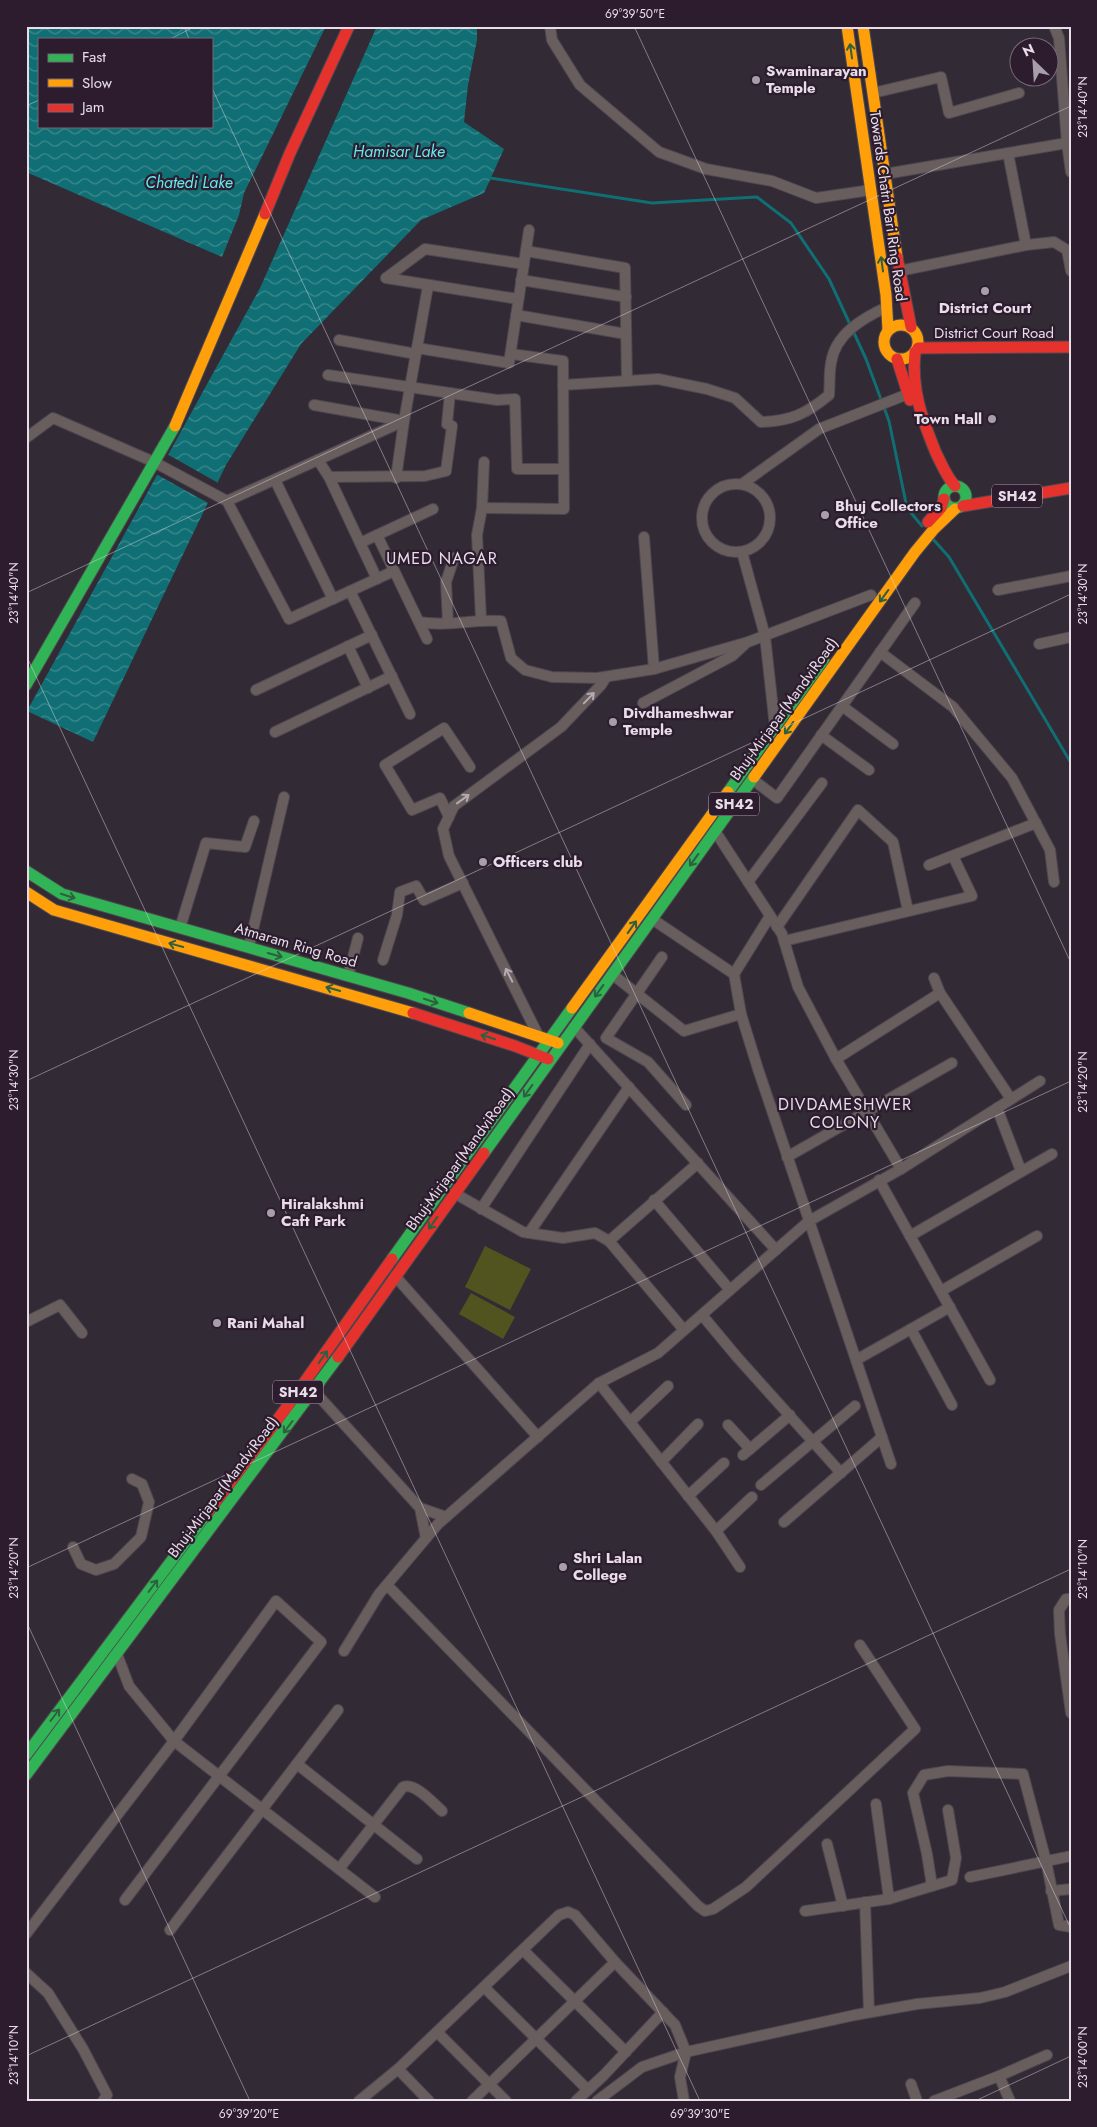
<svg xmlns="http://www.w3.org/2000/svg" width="1097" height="2127" viewBox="0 0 1097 2127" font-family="Jost,sans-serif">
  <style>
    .green { fill: #51541e }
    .water { fill: url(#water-waves); fill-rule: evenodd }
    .pier { fill: #322a34 }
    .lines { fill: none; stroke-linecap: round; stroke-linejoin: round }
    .stream { stroke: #106f74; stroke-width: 3 }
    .street-casing { stroke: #4e4750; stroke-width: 12 }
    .fast-casing { stroke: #4e4750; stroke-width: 13 }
    .slow-casing { stroke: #4e4750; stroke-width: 13 }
    .jam-casing { stroke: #4e4750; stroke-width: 13 }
    .street { stroke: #685e5d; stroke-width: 10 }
    .fast { stroke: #30b455; stroke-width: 11 }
    .slow { stroke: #ff9f0a; stroke-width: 11 }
    .jam { stroke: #e5322d; stroke-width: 11 }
    .oneway { stroke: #2e6040 }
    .oneway2 { stroke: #b5aab1 }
    .ticks { fill: none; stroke: #e8dde9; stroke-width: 1; stroke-opacity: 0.45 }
    .poi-dot { fill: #a89eaa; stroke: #2c1c2e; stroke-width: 2 }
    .labels { text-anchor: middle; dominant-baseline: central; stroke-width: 4.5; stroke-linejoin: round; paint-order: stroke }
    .shield { fill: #2c1c2e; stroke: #b0a3b1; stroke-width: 1 }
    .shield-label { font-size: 14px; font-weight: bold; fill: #e8dde9 }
    .poi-label { font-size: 15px; font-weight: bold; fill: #e8dde9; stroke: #2c1c2e; text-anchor: start }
    .street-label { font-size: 15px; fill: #e8dde9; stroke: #2c1c2e }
    .water-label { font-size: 16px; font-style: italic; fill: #65e8ee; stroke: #2c1c2e }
    .neighbourhood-label { font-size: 16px; letter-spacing: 1px; fill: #e8dde9; stroke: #2c1c2e }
    .neatline { fill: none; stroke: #e8dde9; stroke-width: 2 }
    .ticks-label { font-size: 12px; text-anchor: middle; fill: #e8dde9 }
  </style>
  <defs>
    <pattern id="water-waves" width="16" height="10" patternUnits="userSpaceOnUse" patternTransform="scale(1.25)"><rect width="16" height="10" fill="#106f74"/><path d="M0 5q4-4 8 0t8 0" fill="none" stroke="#3e8a8e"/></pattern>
  </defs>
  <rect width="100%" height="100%" fill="#322a34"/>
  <g class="green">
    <polygon points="485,1246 531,1269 510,1310 465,1287"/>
    <polygon points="471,1293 515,1317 503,1339 459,1314"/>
  </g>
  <g class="water">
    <path d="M 26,26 L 326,26 L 244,193 L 239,215 L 222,257 L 26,172 ZM 39,39 L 211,39 L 211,126 L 39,126 Z"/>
    <polygon points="377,26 477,26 477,40 468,85 464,122 504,149 484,193 421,220 301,344 226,465 93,742 27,711 260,288"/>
  </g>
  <polygon class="pier" points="167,454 220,484 210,504 156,474"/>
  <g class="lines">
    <g class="stream">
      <polyline points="488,176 490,178 652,203 757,197 791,223 829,279 866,359 889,421 907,508 922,526"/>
      <polyline points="932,538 949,557 1071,763"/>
    </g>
    <defs>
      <g id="street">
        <polyline points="550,26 552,40 580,85 659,152 706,169 772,181 816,198 871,190"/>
        <polyline points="1054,26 1059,38 1067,143 1071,172"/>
        <polyline points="873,93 941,77 949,113 1019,93"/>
        <polyline points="1008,153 1026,245"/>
        <polyline points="885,174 1067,143"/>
        <polyline points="526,251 625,268 627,381"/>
        <polyline points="899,271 1026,245 1054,242 1067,250 1071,271"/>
        <polyline points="386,278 425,249 524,264"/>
        <polyline points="386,278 518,299"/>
        <polyline points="521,280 626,297"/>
        <polyline points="516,315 626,334"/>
        <polyline points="339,340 416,354"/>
        <polyline points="417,348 509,363 529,230"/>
        <polyline points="328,375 497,400 515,399 517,469 563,469"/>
        <path d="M 563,385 L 658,379 L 707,389 L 735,398 L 761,422 C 791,421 806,414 829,395 C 830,384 829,373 831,363 C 835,334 863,318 887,307"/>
        <polyline points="314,405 404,421"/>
        <polyline points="26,438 53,418 154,462 227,501 289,619 394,571"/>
        <polyline points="318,460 329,477 377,579"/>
        <polyline points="329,477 425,476 446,471 452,426 447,424 450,393"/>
        <polyline points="396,478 404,421 428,286"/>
        <polyline points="275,480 333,599"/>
        <circle cx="736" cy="518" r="34"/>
        <polyline points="742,484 819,429 908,394"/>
        <polyline points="227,501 404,421"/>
        <polyline points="482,508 564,509 563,361 511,354"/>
        <polyline points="377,535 427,639"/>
        <polyline points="644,537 654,669"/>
        <polyline points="360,543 433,509"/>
        <polyline points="742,552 765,636 775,727"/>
        <polyline points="998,590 1071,576"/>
        <polyline points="350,591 410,714"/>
        <polyline points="481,619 477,535 482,508 484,462"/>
        <path d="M 419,622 C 446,627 474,619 501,621 L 511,658 L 525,670 L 552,677 L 597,678 L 654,669 L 748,642 L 871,595"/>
        <polyline points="448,623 446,582 454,558"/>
        <polyline points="1039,644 1071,637"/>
        <polyline points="348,646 368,688"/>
        <polyline points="880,652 953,707 1012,778 1050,850 1054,882"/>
        <polyline points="256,690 372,635"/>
        <polyline points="643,703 732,656 745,644"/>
        <polyline points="842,706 893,744"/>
        <polyline points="275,732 392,676"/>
        <polyline points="821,735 869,770"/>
        <polyline points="752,779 777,798 915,603"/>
        <polyline points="449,817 440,798 412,810 385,765 444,728 470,767"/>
        <polyline points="715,831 782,934 798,987 836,1059 901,1169"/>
        <polyline points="929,865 1036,823"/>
        <polyline points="748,882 822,783"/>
        <polyline points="652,919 734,974 741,1014 758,1069 891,1464"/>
        <polyline points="777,927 858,810 893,842 908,911"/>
        <polyline points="180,928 206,843 245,847 254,821"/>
        <polyline points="784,941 972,896 953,856"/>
        <polyline points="249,947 284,797"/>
        <polyline points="662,957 606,1038 648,1062 686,1105"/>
        <polyline points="383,960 397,915 400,892 416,886 424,900 463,883"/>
        <polyline points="612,974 684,1031 741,1014"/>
        <polyline points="734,974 770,916"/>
        <polyline points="348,976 358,938"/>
        <polyline points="934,978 940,993 1011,1099"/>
        <polyline points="574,1027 776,1250"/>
        <polyline points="538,1035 449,856 443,829 454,806 561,727 601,685 606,677"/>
        <polyline points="836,1059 940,993"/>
        <polyline points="997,1108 1021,1171"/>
        <polyline points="787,1157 952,1063"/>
        <polyline points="879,1180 990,1380"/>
        <polyline points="454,1193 523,1232 563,1238 595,1233 609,1241 684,1330"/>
        <polyline points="654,1200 730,1290"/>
        <polyline points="481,1209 590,1044"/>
        <polyline points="529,1233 629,1087"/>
        <polyline points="910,1236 1052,1154"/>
        <polyline points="609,1241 698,1163"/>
        <polyline points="395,1276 538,1437"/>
        <polyline points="941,1291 1037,1236"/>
        <polyline points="702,1315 737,1357 841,1473"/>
        <polyline points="26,1322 60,1305 82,1333"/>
        <polyline points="911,1329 952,1405"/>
        <polyline points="856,1360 950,1307"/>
        <polyline points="599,1383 716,1531 740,1567"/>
        <polyline points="314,1391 420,1508 426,1538"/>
        <polyline points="630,1422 668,1386"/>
        <polyline points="728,1425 750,1449"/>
        <polyline points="743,1455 790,1415"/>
        <polyline points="661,1462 698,1424"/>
        <polyline points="761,1485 855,1406"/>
        <polyline points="688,1496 724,1463"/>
        <polyline points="420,1508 446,1517"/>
        <polyline points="784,1522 882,1437"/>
        <polyline points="716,1531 752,1497"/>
        <polyline points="73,1547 81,1564 96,1570 114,1564 141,1537 149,1502 142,1484 132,1479"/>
        <polyline points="387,1585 698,1906 705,1911 713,1909 746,1887 915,1729 860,1645"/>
        <polyline points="1071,1599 1066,1599 1059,1610 1060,1634 1071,1713"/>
        <polyline points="344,1651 379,1594 438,1524 599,1383 658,1353 809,1221 901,1169 1040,1081"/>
        <polyline points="117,1654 129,1686 174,1741 375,1897"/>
        <polyline points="297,1764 417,1859"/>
        <polyline points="876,1804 889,1899"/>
        <polyline points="827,1844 843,1906"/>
        <path d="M 339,1869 L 403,1787 C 415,1782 433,1803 442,1811"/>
        <polyline points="970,1877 1071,1856"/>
        <polyline points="932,1886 927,1854 913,1793 924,1775 948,1771 1023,1774 1046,1861 1059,1925 1071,1927"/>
        <polyline points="1051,1891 1071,1889"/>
        <polyline points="865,1902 869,2012"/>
        <polyline points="805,1911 889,1899 952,1880 956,1858 948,1810"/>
        <polyline points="170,1930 338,1710"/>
        <polyline points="26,1934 174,1741 276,1601 321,1642 125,1900"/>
        <polyline points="523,1950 626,2052"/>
        <polyline points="26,1973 48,1993 83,2049 107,2095 103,2101"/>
        <polyline points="484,1987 588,2090"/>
        <polyline points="437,2032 506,2101"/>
        <polyline points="398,2069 429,2101"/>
        <polyline points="999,2076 1047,2055"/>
        <polyline points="911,2084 917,2101"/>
        <polyline points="359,2101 398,2069 559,1915 568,1912 575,1915 615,1962 675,2025 686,2052 680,2077 684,2101"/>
        <polyline points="472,2101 615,1962"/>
        <polyline points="576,2101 604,2075 663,2012"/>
        <polyline points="597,2101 642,2067 686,2052 855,2015 917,2004 980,1998 1005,1992 1071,1966"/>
        <polyline points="934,2101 999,2076 1010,2101"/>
      </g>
      <g id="fast">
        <circle cx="955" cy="497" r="11"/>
        <polyline points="26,685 175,426"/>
        <polyline points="728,792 824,659"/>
        <polyline points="26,871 62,894 408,993 469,1013"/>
        <polyline points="484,1153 754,777"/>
        <polyline points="392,1259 572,1008"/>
        <polyline points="26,1755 205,1516"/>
        <polyline points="26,1775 338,1357"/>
      </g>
      <g id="slow">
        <polyline points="847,26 886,295 888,330"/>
        <polyline points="863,26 897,257"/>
        <circle cx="901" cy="342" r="17"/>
        <polyline points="175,426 265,214"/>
        <polyline points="754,777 915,552 934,529 955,509"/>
        <polyline points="26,892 54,910 413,1013"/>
        <polyline points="572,1008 728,792"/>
        <polyline points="469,1013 558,1043"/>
      </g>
      <g id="jam">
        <polyline points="265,214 290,153 349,26"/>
        <polyline points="897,257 911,327"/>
        <polyline points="918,348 1071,347"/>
        <path d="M 915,352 C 911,389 922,419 936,453 C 942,465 946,476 955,486"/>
        <polyline points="897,359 910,400"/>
        <polyline points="963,506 1071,488"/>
        <polyline points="928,522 941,508 944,499"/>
        <polyline points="413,1013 515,1046 548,1059"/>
        <polyline points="338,1357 484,1153"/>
        <polyline points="205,1516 284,1411 392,1259"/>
      </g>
    </defs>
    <use href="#street" class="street-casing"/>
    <use href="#fast" class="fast-casing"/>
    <use href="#slow" class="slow-casing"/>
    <use href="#jam" class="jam-casing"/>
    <use href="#street" class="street"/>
    <use href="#fast" class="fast"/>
    <use href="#slow" class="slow"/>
    <use href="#jam" class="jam"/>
  </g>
  <defs><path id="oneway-shaft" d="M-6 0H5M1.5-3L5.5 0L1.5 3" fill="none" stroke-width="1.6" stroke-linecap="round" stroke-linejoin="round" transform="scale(1.25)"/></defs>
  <g class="oneway">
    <use href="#oneway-shaft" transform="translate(851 51) rotate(-98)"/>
    <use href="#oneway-shaft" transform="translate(882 264) rotate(-98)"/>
    <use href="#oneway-shaft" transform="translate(884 596) rotate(126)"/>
    <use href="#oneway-shaft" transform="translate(789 728) rotate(126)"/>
    <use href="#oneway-shaft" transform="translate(694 860) rotate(126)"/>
    <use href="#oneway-shaft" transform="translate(68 896) rotate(18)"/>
    <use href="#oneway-shaft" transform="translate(632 927) rotate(-55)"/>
    <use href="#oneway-shaft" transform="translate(176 945) rotate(-165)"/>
    <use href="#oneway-shaft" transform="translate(275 955) rotate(16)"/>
    <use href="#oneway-shaft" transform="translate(333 989) rotate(-164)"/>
    <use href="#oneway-shaft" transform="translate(599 991) rotate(126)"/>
    <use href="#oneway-shaft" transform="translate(431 1001) rotate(18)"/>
    <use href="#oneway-shaft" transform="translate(488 1037) rotate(-162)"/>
    <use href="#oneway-shaft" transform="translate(528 1091) rotate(126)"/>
    <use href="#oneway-shaft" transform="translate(433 1223) rotate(126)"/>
    <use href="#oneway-shaft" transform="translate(323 1357) rotate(-55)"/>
    <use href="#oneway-shaft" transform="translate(288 1427) rotate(127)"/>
    <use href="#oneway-shaft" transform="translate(153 1586) rotate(-53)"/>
    <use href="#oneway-shaft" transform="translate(55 1715) rotate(-53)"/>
  </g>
  <g class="oneway2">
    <use href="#oneway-shaft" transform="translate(589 698) rotate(-46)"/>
    <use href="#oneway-shaft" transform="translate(463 799) rotate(-36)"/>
    <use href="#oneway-shaft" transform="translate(509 975) rotate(-117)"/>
  </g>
  <path class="ticks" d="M 184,26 L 189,39M 634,26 L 1071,963M 170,39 L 196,26M 211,86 L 1071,1929M 26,106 L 39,100M 26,593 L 1071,106M 26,655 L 700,2101M 26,1081 L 1071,594M 26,1568 L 1071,1081M 26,1621 L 250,2101M 26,2056 L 1071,1569M 975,2101 L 1071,2056"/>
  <g class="poi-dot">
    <circle cx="756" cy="80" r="5"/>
    <circle cx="985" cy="291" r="5"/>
    <circle cx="992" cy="419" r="5"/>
    <circle cx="825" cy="515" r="5"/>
    <circle cx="613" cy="722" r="5"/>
    <circle cx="483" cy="862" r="5"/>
    <circle cx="271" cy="1213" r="5"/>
    <circle cx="217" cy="1323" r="5"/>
    <circle cx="563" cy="1567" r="5"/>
  </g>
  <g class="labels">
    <g class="shield">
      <rect x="992" y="484.5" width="50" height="23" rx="4"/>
      <rect x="709" y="792.5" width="50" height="23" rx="4"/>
      <rect x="273" y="1380.5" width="50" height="23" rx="4"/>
    </g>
    <g class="shield-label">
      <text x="1017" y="496">SH42</text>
      <text x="734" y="804">SH42</text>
      <text x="298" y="1392">SH42</text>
    </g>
    <g class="poi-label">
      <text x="766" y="71">Swaminarayan<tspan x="766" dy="17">Temple</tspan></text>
      <text x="985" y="308" text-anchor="middle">District Court</text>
      <text x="982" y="419" text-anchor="end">Town Hall</text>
      <text x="835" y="506">Bhuj Collectors<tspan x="835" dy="17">Office</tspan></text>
      <text x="623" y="713">Divdhameshwar<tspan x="623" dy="17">Temple</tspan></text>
      <text x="493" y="862">Officers club</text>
      <text x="281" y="1204">Hiralakshmi<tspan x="281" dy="17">Caft Park</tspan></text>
      <text x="227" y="1323">Rani Mahal</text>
      <text x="573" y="1558">Shri Lalan<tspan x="573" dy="17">College</tspan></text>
    </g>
    <g class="street-label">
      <text transform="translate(888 206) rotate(82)">Towards Chatri Bari Ring Road</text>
      <text x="994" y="333">District Court Road</text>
      <text transform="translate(784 709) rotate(-54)">Bhuj-Mirjapar(MandviRoad)</text>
      <text transform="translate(296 945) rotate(16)">Atmaram Ring Road</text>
      <text transform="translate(460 1159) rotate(-54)">Bhuj-Mirjapar(MandviRoad)</text>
      <text transform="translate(223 1487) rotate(-53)">Bhuj-Mirjapar(MandviRoad)</text>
    </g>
    <g class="water-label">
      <text x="399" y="151">Hamisar Lake</text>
      <text x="189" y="182">Chatedi Lake</text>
    </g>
    <g class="neighbourhood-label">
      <text x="442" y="558">UMED NAGAR</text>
      <text x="845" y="1104">DIVDAMESHWER<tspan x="845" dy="18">COLONY</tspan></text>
    </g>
  </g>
  <rect width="1097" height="2127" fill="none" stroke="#2c1c2e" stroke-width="55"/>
  <rect x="38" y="38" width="175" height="90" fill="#2c1c2e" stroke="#776979"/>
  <rect x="48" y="54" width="25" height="8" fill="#30b455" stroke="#776979"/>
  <text x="82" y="62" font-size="15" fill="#e8dde9">Fast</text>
  <rect x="48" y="79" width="25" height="8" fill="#ff9f0a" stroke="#776979"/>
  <text x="82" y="88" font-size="15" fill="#e8dde9">Slow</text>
  <rect x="48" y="104" width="25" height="8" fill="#e5322d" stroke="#776979"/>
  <text x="82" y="112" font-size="15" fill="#e8dde9">Jam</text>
  <g transform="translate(1034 62) rotate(335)"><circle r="24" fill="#2c1c2e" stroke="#776979"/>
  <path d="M0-4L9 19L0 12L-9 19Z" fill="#a89eaa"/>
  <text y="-8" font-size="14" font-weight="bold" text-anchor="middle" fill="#e8dde9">N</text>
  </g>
  <rect x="28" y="28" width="1042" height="2072" class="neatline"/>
  <g class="ticks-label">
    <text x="635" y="18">69°39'50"E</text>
    <text transform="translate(1083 107) rotate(-90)" y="4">23°14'40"N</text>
    <text transform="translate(14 593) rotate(-90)" y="4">23°14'40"N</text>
    <text transform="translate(1083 594) rotate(-90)" y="4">23°14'30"N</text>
    <text transform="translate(14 1080) rotate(-90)" y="4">23°14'30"N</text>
    <text transform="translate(1083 1082) rotate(-90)" y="4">23°14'20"N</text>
    <text transform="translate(14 1568) rotate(-90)" y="4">23°14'20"N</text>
    <text transform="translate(1083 1569) rotate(-90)" y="4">23°14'10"N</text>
    <text transform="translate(14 2055) rotate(-90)" y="4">23°14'10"N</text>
    <text transform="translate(1083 2057) rotate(-90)" y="4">23°14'00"N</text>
    <text x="249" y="2118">69°39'20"E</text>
    <text x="700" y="2118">69°39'30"E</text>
  </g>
</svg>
